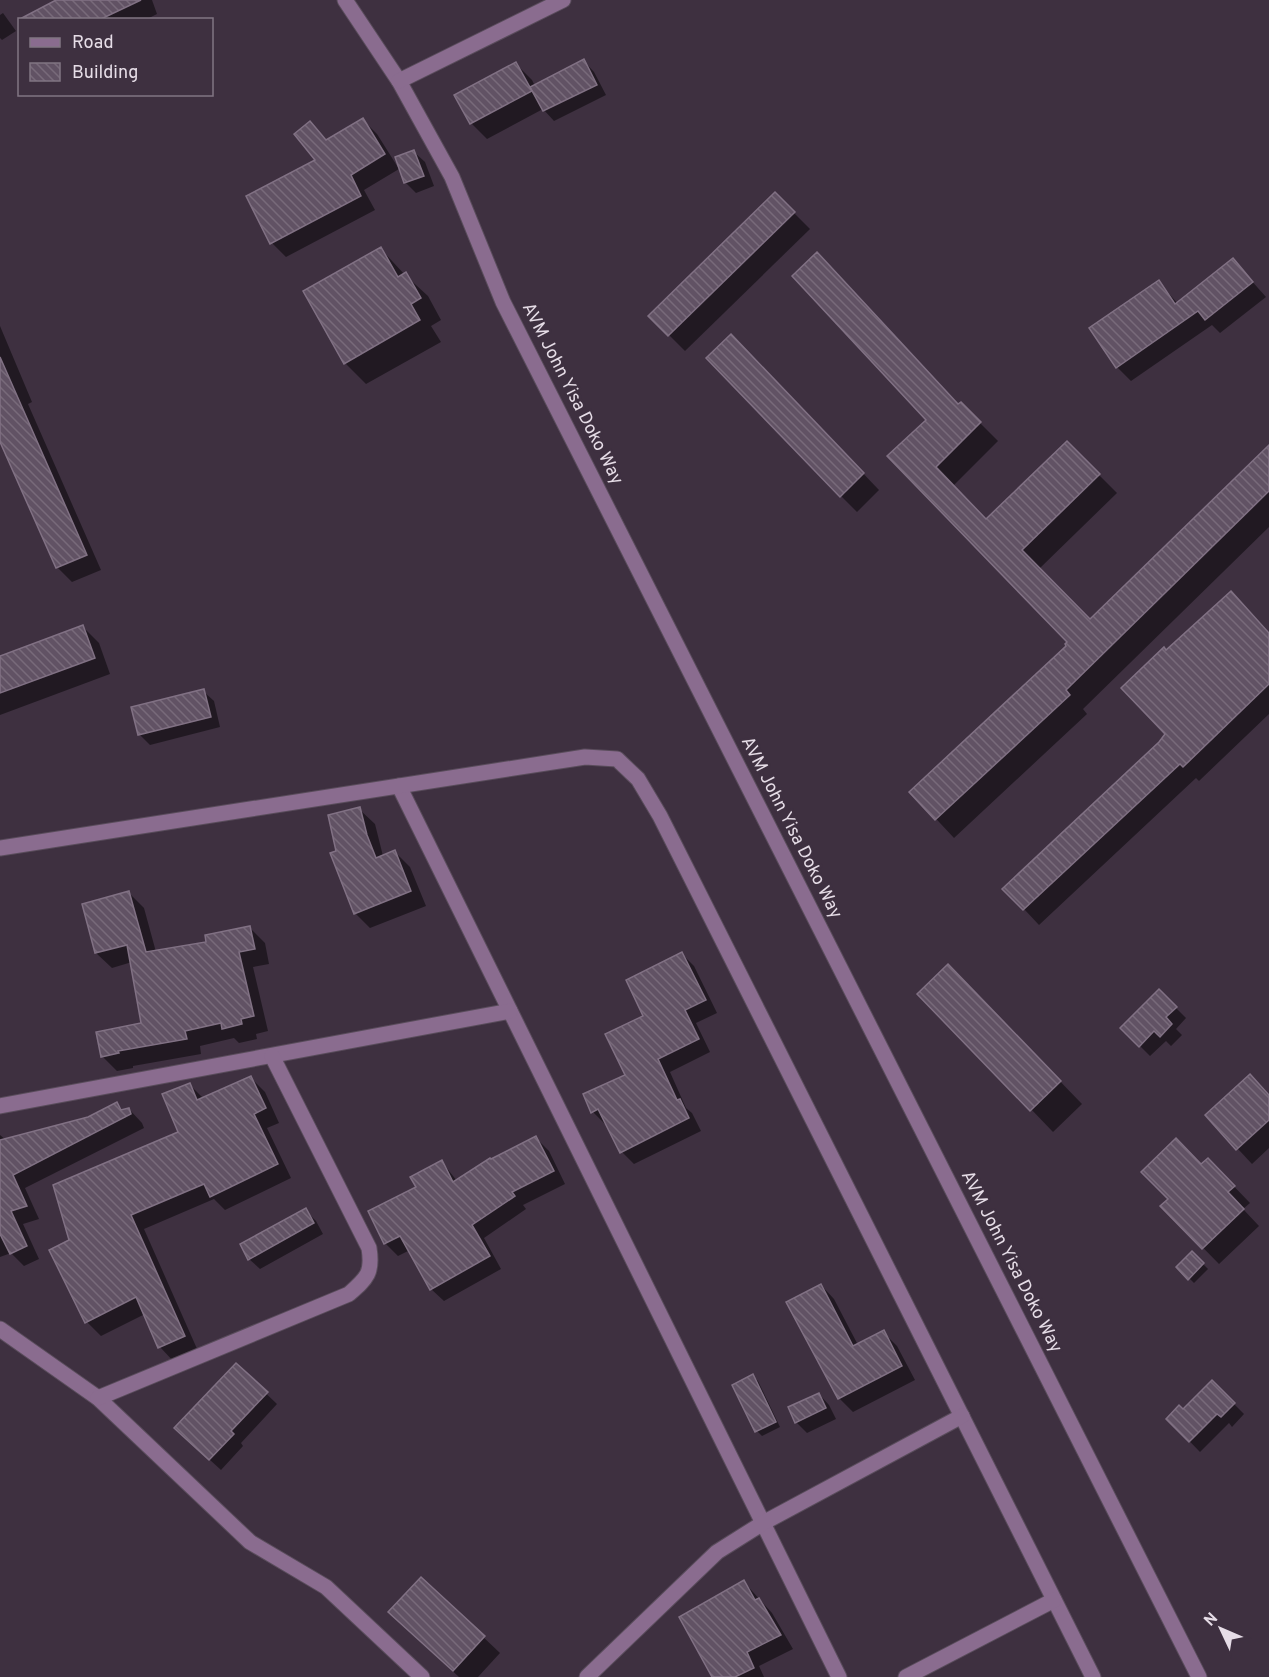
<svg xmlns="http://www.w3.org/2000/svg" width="1269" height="1677" viewBox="0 0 1269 1677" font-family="Overpass,sans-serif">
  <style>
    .shadow { fill: #0007 }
    .building { fill: url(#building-back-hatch); stroke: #817184; stroke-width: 1.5 }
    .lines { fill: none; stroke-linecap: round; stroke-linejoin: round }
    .minor-casing { stroke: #594c5b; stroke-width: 17 }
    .minor { stroke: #8a6c8f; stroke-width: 15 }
    .labels { text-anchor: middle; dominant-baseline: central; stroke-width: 5; stroke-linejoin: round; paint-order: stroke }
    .street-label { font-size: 18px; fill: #e6dde7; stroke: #3e3040 }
  </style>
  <defs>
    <pattern id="building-back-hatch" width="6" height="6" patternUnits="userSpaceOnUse" patternTransform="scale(1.5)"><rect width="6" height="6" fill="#615264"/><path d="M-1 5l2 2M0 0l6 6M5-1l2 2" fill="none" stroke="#786a7a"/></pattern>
  </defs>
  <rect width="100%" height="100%" fill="#3e3040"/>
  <g class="shadow">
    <polygon points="60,0 152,0 157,14 145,20 70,20"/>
    <polygon points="3,13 16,31 2,40 0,38 0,15"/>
    <polygon points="584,61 594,72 606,95 554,121 543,109 487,139 471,123 516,64 532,80 535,86"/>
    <polygon points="363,120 377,134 399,169 364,190 375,210 286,257 272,243 318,160 310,123 328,141"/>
    <polygon points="414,152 425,162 434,186 416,193 405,182"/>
    <polygon points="775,194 810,229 685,351 650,316"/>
    <polygon points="381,249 405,275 428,296 441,320 431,326 441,342 366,384 345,363"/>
    <polygon points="1233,260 1266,297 1220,333 1212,325 1131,381 1117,367 1159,282 1178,304"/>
    <polygon points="0,326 32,402 28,404 101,570 72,582 57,567 0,438"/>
    <polygon points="747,352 879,490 857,512 841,496"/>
    <polygon points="961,404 998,441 953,486 987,521 1067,443 1117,493 1039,569 1090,621 1269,447 1269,527 1083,709 1087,714 954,838 911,792 1068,646 1069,642 889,456"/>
    <polygon points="83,627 99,643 110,674 0,715 0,657"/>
    <polygon points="1269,633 1269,714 1199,781 1196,778 1039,925 1024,909 1167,734 1167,652"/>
    <polygon points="203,691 214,701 220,727 150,745 139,734"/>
    <polygon points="359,809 375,824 383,856 395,852 410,867 426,906 370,928 355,913"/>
    <polygon points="128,892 144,908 156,952 208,943 250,928 265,943 269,964 253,967 268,1031 256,1034 257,1039 239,1043 234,1038 200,1046 201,1054 133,1066 133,1068 117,1071 102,1056 142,1024 132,962 112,968 96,953"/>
    <polygon points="682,954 694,966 717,1013 696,1023 710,1052 670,1072 686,1108 692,1113 701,1131 634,1164 622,1152 607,1123 605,1124 593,1112 627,1076 645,1016"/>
    <polygon points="970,988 1082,1104 1053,1132 920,994"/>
    <polygon points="1159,991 1186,1018 1176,1029 1182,1035 1171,1046 1166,1041 1150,1056 1122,1028"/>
    <polygon points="251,1078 265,1092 279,1123 267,1128 291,1178 225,1210 214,1199 144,1229 198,1351 174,1362 160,1347 145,1314 101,1336 87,1322 51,1251 71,1241 180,1133 190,1085 204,1099"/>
    <polygon points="1269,1096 1269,1148 1252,1164 1238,1149"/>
    <polygon points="117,1104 123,1111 129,1109 142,1123 144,1128 25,1188 39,1219 23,1224 39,1259 24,1266 11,1253 0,1257 0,1135 6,1140 89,1119"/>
    <polygon points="536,1138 549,1151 565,1184 523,1205 526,1209 484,1238 501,1269 444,1301 431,1289 410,1250 398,1256 385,1243 418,1187 442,1162 457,1181"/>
    <polygon points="1202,1166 1224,1176 1250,1203 1243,1209 1259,1226 1219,1264 1162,1206"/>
    <polygon points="305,1210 316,1221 323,1234 260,1269 249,1259"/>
    <polygon points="1192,1253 1208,1269 1194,1283 1178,1267"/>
    <polygon points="821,1285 834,1299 858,1345 883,1332 897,1346 915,1380 853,1412 839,1398 788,1303"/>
    <polygon points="236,1365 277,1404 241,1443 243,1446 221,1470 186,1438"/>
    <polygon points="753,1376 758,1381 780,1427 762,1436 757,1431"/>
    <polygon points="1212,1382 1244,1414 1232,1427 1229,1423 1200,1452 1168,1419 1183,1412"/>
    <polygon points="819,1394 829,1405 836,1419 807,1433 796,1422"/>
    <polygon points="422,1579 500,1653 478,1677 459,1677 406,1628"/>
    <polygon points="744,1582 772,1613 793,1649 759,1666 764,1677 714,1677"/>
  </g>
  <g class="building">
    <polygon points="56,0 141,0 99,20 18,20"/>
    <polygon points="584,59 597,85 543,111 530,87"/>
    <polygon points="516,62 532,91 470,124 454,95"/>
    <polygon points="363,118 385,154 351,175 361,196 270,244 246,196 315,160 294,134 310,121 326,140"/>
    <polygon points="414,150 424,176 404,183 395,157"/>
    <polygon points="775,192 795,212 668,336 648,316"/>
    <polygon points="381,247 398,277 406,272 421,298 411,304 420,320 344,364 303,291"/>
    <polygon points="817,252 958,404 961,402 981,422 936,467 986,519 1067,441 1100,474 1022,550 1090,619 1269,445 1269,491 1066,690 1070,695 935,820 909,792 1066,646 1065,644 1067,642 887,456 926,420 792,276"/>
    <polygon points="1233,258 1253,282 1205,320 1198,311 1116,368 1089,328 1159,280 1175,304"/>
    <polygon points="731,334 864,473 840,497 706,358"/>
    <polygon points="0,357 87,555 56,568 0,442"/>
    <polygon points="1231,591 1269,633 1269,684 1183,767 1180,764 1023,910 1002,889 1159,742 1165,734 1121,688 1164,647 1166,650"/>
    <polygon points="83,625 95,658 0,693 0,656"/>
    <polygon points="204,689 211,717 138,735 131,707"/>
    <polygon points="360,807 367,835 376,858 395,850 411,891 354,914 330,853 336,851 328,815"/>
    <polygon points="129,891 146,952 206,942 205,935 250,926 255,949 239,952 254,1016 241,1019 242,1024 222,1029 221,1023 185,1031 187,1039 118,1051 119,1053 101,1057 96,1032 141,1023 127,945 95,953 82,904"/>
    <polygon points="682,952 706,1000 685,1010 699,1039 658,1059 677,1100 680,1099 689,1118 620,1153 598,1109 591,1113 583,1094 625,1075 605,1034 643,1016 626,980"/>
    <polygon points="948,964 1061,1081 1030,1111 917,994"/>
    <polygon points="1159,989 1177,1007 1166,1017 1172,1024 1160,1037 1154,1031 1139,1047 1120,1028"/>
    <polygon points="1250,1074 1269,1095 1269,1120 1236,1150 1205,1115"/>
    <polygon points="251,1076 266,1108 254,1114 278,1164 210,1197 204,1184 131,1215 185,1336 158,1348 136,1297 85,1323 49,1250 69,1240 53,1185 178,1132 162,1094 190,1083 197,1100"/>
    <polygon points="117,1102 121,1110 129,1108 131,1114 13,1175 27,1206 11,1211 27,1246 10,1254 0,1234 0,1140 88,1117"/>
    <polygon points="536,1136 554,1171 512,1192 515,1196 472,1225 490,1256 430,1290 400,1236 384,1244 368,1211 416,1187 410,1177 442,1160 453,1182 490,1158 491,1159"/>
    <polygon points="1176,1138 1201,1164 1208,1158 1235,1186 1228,1192 1244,1209 1202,1249 1160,1206 1168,1199 1141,1172"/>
    <polygon points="306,1208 314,1223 248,1260 240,1244"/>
    <polygon points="1192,1251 1204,1263 1188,1280 1176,1267"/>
    <polygon points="821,1284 853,1346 884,1330 902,1366 838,1399 786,1302"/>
    <polygon points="236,1363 268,1392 231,1431 234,1434 209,1460 174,1428"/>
    <polygon points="753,1374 776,1422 755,1432 732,1385"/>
    <polygon points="1212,1380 1235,1403 1221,1417 1217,1414 1189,1442 1166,1419 1179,1405 1183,1409"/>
    <polygon points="819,1393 826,1408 795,1423 788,1407"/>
    <polygon points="421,1577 485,1636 453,1671 388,1612"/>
    <polygon points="744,1580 755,1600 759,1598 781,1635 747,1652 754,1668 735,1677 712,1677 679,1617"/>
  </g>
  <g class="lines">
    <defs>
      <g id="minor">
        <polyline points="345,0 399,81 452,177 503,302 1199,1677"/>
        <polyline points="399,81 563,0"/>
        <polyline points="399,786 839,1677"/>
        <polyline points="0,848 585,757 617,759 638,779 660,816 1093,1677"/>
        <polyline points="0,1106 510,1011"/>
        <polyline points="0,1329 98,1398 250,1542 326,1587 422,1677"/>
        <path d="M 98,1398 L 349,1294 C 367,1278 373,1273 369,1248 L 272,1056"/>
        <polyline points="587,1677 717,1552 763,1523 962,1416"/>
        <polyline points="906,1677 1054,1600"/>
      </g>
    </defs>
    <use href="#minor" class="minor-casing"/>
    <use href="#minor" class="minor"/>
  </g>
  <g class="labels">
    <g class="street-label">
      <text transform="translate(572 394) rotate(63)">AVM John Yisa Doko Way</text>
      <text transform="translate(791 828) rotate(63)">AVM John Yisa Doko Way</text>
      <text transform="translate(1011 1262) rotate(63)">AVM John Yisa Doko Way</text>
    </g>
  </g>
  <rect x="18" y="18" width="195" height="78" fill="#3e3040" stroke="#817583" stroke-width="1.5"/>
  <rect x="30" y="38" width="30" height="9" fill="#8a6c8f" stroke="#817583" stroke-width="1.5"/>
  <text x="72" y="48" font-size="18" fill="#e6dde7">Road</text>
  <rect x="30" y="63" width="30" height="18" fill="url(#building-back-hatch)" stroke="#817583" stroke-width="1.5"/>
  <text x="72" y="78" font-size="18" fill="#e6dde7">Building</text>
  <g transform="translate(1221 1629) rotate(314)" stroke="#3e3040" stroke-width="4.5" paint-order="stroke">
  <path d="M0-4.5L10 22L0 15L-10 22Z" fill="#e6dde7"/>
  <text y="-9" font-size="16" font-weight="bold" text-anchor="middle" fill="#e6dde7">N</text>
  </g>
</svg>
